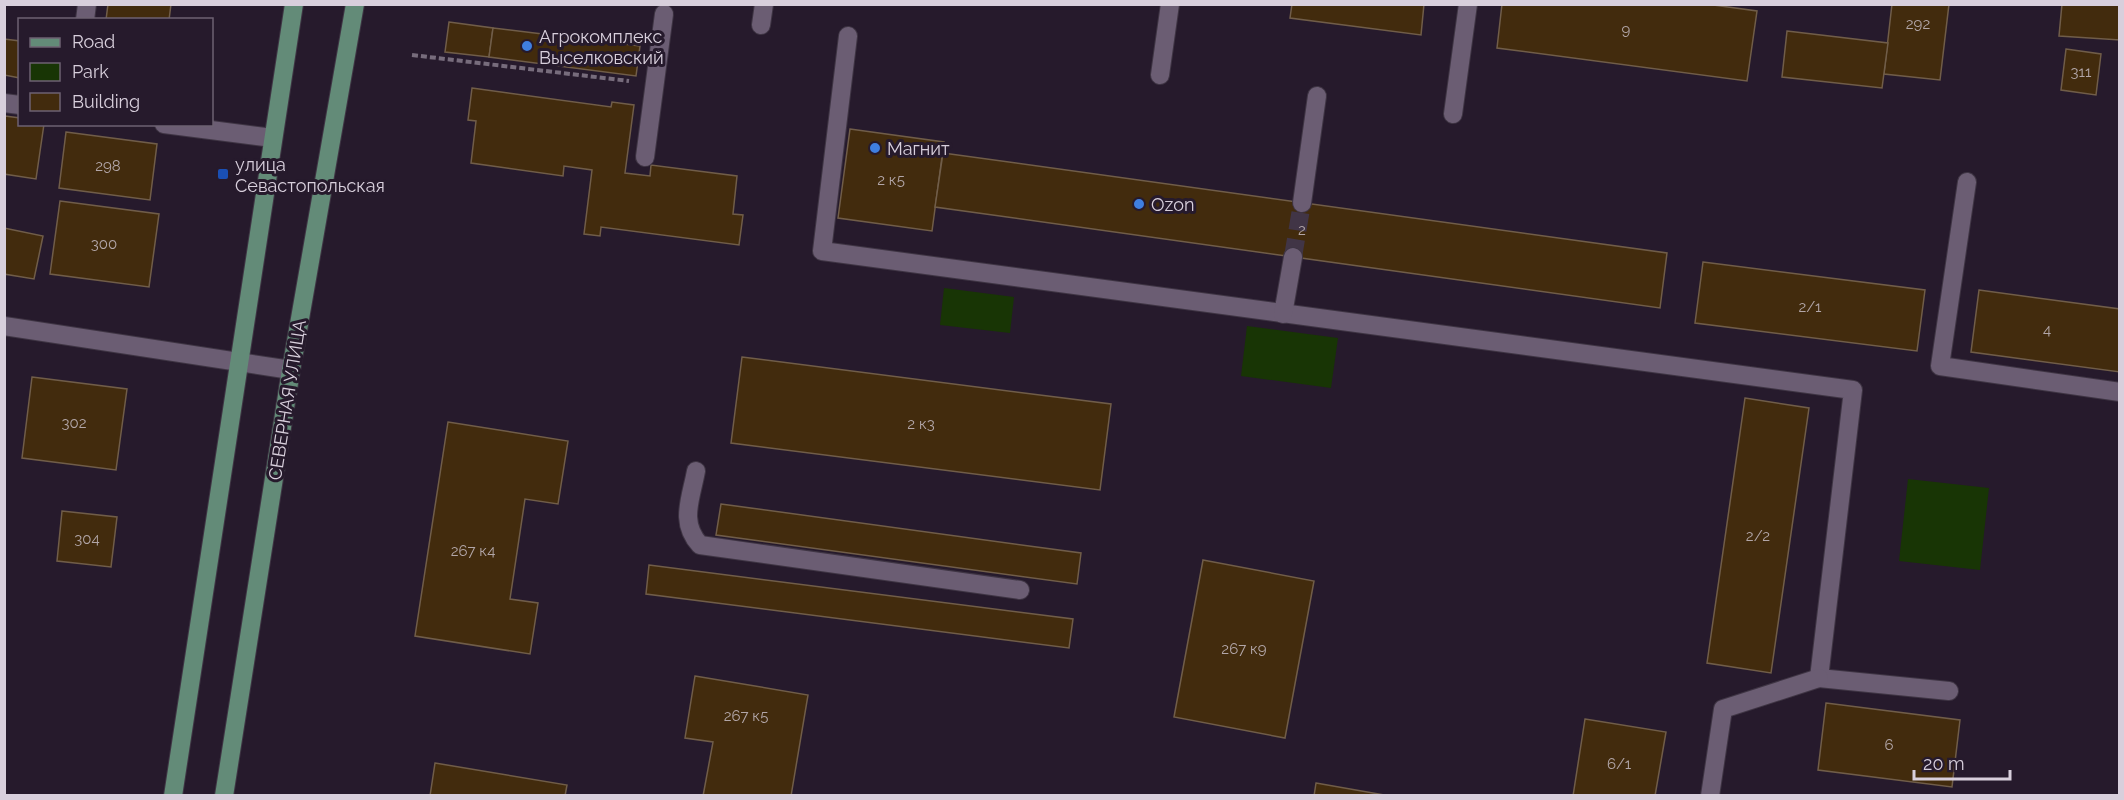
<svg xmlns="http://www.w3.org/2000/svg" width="2124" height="800" viewBox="0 0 2124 800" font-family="Raleway,sans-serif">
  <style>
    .green { fill: #183505 }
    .building { fill: #422b0d; stroke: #705d49; stroke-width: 1.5 }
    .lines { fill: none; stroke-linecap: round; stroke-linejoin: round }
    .minor-tunnel { stroke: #413546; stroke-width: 18; stroke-dasharray: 18 9; stroke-linecap: butt }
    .minor-casing { stroke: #3f3544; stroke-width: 20 }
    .major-casing { stroke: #3f3544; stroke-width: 20 }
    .path { stroke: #776c7c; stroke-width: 4; stroke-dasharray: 6 3; stroke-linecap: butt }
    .minor { stroke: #6b5d73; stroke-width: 18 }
    .major { stroke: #638b78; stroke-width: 18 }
    .shop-dot { fill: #3f7fe0; stroke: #261a2c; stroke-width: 2 }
    .transit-dot { fill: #1a4fb4; stroke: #261a2c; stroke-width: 2 }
    .labels { text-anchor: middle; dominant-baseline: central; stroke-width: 6; stroke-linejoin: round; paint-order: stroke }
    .number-label { font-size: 15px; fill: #b2a6a8 }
    .poi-label { font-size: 18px; fill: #d8cfdc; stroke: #261a2c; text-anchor: start }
    .street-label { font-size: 18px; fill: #d8cfdc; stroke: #261a2c }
  </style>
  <rect width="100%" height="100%" fill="#261a2c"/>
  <g class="green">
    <polygon points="944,288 1014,297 1010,333 940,325"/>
    <polygon points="1247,326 1338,338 1331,388 1241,376"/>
    <polygon points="1908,479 1989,488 1980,570 1899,561"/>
  </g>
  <g class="building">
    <polygon points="108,4 171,4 169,20 106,20"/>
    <polygon points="1292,4 1424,4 1421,35 1290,18"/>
    <polygon points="1502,4 1706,4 1757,11 1747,81 1497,48"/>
    <polygon points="1892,4 1949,4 1940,80 1884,74"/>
    <polygon points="2062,4 2120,4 2120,40 2059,36"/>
    <polygon points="449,22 493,28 489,57 445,52"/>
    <polygon points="493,28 640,46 636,76 489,57"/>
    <polygon points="1787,31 1888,43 1882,88 1782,77"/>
    <polygon points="4,39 20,41 20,78 4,75"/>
    <polygon points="2066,49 2101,54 2096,95 2061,90"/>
    <polygon points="472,88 611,107 612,102 634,105 625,173 650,176 651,165 737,176 733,214 743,215 739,245 601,227 600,236 584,234 592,170 564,166 563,176 471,163 476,121 468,120"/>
    <polygon points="5,116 20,118 20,124 44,124 36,179 4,174"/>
    <polygon points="850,129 944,142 932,231 838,218"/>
    <polygon points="66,132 157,144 150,200 59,188"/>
    <polygon points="943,153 1667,253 1660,308 935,207"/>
    <polygon points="60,201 159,214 149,287 50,274"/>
    <polygon points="4,228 43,236 34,279 4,274"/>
    <polygon points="1703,262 1925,290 1917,351 1695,323"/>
    <polygon points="1979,290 2120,309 2120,372 1971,352"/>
    <polygon points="742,357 1111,404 1100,490 731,443"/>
    <polygon points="32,377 127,389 116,470 22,458"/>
    <polygon points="1745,398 1809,408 1771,673 1707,663"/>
    <polygon points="448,422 568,441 558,504 525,499 510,599 538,603 530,654 415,636"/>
    <polygon points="721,504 1081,553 1077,584 716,535"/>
    <polygon points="62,511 117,517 111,567 57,561"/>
    <polygon points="1203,560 1314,581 1285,738 1174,717"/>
    <polygon points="649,565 1073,619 1069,648 646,594"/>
    <polygon points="695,676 808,695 791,796 703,796 713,742 685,738"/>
    <polygon points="1826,703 1960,720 1952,787 1818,770"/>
    <polygon points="1585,719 1666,732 1655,796 1573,796"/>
    <polygon points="435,763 567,785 565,796 430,796"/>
    <polygon points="1316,783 1390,796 1314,796"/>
  </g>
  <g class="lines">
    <polyline class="minor-tunnel" points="1293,257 1302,203"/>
    <defs>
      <g id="minor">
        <polyline points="85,20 87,4"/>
        <polyline points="761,25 764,4"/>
        <polyline points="848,36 822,251 1853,390 1819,678 1949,691"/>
        <polyline points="1160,75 1170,4"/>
        <polyline points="4,103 20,105"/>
        <polyline points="1453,114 1468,4"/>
        <polyline points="164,124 273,138"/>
        <polyline points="645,157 664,14"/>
        <polyline points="1967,182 1940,366 2120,392"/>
        <polyline points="1302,203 1317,96"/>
        <polyline points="1283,314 1293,257"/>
        <polyline points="4,326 291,370"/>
        <path d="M 696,471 C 691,499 679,522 700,545 L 1020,590"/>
        <polyline points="1710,796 1723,709 1819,678"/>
      </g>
      <g id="major">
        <polyline points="173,796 294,4"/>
        <polyline points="224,796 291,370 355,4"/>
      </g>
    </defs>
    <use href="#minor" class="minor-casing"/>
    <use href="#major" class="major-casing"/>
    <polyline class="path" points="412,55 629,81"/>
    <use href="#minor" class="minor"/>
    <use href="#major" class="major"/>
  </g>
  <g class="shop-dot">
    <circle cx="527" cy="46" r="6"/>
    <circle cx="875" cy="148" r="6"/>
    <circle cx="1139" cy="204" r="6"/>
  </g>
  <rect class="transit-dot" x="217" y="168" width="12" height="12" rx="3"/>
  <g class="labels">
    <g class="number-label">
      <text x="1918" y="24">292</text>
      <text x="1626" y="30">9</text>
      <text x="2081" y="72">311</text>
      <text x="108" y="166">298</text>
      <text x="891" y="180">2 к5</text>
      <text x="1302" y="230">2</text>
      <text x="104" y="244">300</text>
      <text x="1810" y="307">2/1</text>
      <text x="2047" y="330">4</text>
      <text x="74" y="423">302</text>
      <text x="921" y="424">2 к3</text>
      <text x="1758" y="536">2/2</text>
      <text x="87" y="539">304</text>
      <text x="473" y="551">267 к4</text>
      <text x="1244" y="649">267 к9</text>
      <text x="746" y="716">267 к5</text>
      <text x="1889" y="745">6</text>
      <text x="1619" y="764">6/1</text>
    </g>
    <g class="poi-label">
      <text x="539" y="36">Агрокомплекс<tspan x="539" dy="21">Выселковский</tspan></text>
      <text x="887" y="148">Магнит</text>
      <text x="235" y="164">улица<tspan x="235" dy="21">Севастопольская</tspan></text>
      <text x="1151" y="204">Ozon</text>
    </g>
    <g class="street-label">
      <text transform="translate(287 400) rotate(-81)">СЕВЕРНАЯ УЛИЦА</text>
    </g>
  </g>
  <rect width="2124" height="800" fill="none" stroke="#d8cfdc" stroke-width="12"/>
  <rect x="18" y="18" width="195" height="108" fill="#261a2c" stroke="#6d6272" stroke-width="1.5"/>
  <rect x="30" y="38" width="30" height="9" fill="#638b78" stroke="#6d6272" stroke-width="1.5"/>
  <text x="72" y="48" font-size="18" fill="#d8cfdc">Road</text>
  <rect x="30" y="63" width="30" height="18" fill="#183505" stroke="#6d6272" stroke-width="1.5"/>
  <text x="72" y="78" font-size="18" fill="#d8cfdc">Park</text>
  <rect x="30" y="93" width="30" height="18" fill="#422b0d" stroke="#6d6272" stroke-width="1.5"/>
  <text x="72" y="108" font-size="18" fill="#d8cfdc">Building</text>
  <path d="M1914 770v9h96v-9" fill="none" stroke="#d8cfdc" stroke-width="3"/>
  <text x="1923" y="770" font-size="18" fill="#d8cfdc" stroke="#261a2c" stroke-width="4.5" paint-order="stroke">20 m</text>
</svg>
